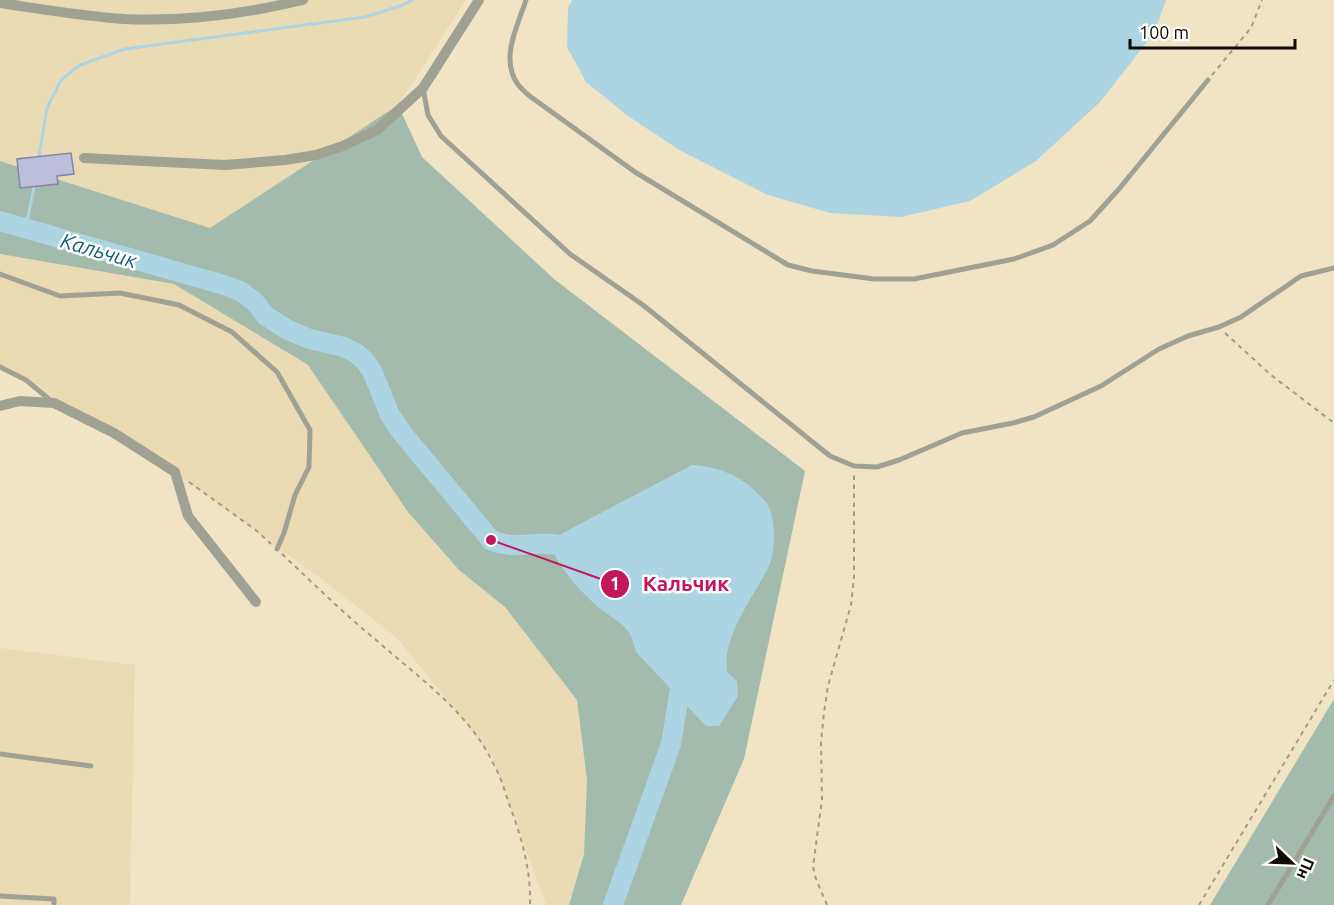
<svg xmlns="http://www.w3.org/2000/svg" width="1334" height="905" viewBox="0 0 1334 905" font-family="Ubuntu,sans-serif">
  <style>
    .built { fill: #eadbb4 }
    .green { fill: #a2bbad }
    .water { fill: #acd4e3 }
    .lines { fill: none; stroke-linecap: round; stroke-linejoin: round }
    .stream { stroke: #acd4e3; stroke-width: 3 }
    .river { stroke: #acd4e3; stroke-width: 20 }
    .building { fill: #bdbddd; stroke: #8585a3; stroke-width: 1.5 }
    .path { stroke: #a49b83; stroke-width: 2; stroke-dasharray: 4.5 4.5; stroke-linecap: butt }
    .service { stroke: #9fa293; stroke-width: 5 }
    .minor { stroke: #9fa293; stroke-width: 10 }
    .labels { text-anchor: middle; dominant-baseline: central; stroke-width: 5; stroke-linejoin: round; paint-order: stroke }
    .water-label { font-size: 21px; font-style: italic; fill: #145f75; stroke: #fff }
    .leader { fill: none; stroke: #c2185b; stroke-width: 2 }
    .callout-dot { fill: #c2185b; stroke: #fff; stroke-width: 2 }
    .mark-label { font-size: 18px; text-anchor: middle; font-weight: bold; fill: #fff }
    .callout-label { font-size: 21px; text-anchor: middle; font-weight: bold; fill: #c2185b; stroke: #fff; stroke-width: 5; stroke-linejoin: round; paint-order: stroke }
  </style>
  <rect width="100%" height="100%" fill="#f0e4c4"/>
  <g class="built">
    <polygon points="0,0 466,0 398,105 210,228 0,161"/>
    <polygon points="0,254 174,284 308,365 408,512 459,570 505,607 577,700 587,780 584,854 569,905 546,905 492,756 398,639 323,580 175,472 54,403 26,380 0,367"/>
    <polygon points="0,648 135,665 130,905 0,905"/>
  </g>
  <g class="green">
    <polygon points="398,105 422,157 554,279 805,471 744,759 681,905 569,905 584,854 587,780 577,700 505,607 459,570 408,512 308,365 174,284 0,254 0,161 210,228"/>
    <polygon points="1334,699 1334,905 1210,905"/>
  </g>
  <g class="water">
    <polygon points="572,0 1166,0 1154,33 1100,102 1036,161 970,201 901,217 830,213 768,195 681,151 628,116 586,82 567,47 568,8"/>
    <path d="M 692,465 C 715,466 741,475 757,493 C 760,496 765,500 767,503 C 776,518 776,551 769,566 C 754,597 722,635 727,672 L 737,681 L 738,696 L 719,726 L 706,726 L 636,652 C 634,646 633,639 630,634 C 624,624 615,620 606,613 C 587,599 556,567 551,544 L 559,535 Z"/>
  </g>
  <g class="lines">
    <g class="stream">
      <polyline points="39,157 47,108 61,80 80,65 125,49 365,17 403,5 412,0"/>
      <polyline points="26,227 34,187"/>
    </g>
    <g class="river">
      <path d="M 0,221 L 224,285 L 240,291 L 254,301 L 266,316 L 288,330 L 310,339 L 344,347 L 356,353 L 365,361 L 372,371 L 390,415 L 403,434 L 491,540 C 514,550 528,542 552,544 C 560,545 568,547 575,549"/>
      <polyline points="613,905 671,744 683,670"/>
    </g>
  </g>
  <polygon class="building" points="71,153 74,174 57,176 58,184 20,188 17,159"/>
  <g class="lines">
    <g class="path">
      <polyline points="1212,75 1251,28 1262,0"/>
      <polyline points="1225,333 1271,375 1334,423"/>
      <polyline points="189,482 257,531 271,544"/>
      <path d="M 282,554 C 313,583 343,613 376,640 C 419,678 469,712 494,765 C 502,779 506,796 512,812 C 523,842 531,873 530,905"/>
      <polyline points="827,905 816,879 813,867 822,799 821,742 824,713 828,686 851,605 854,577 854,474"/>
      <polyline points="1199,905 1334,680"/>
    </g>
    <g class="service">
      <path d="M 526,0 C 518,25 500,58 517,83 C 520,88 526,93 531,97 L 635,172 L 788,265 L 812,271 L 874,279 L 914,279 L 1014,259 L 1053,245 L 1090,221 L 1119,189 L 1208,80"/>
      <polyline points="423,88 428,115 441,136 570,254 643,305 830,456 854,466 877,467 899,460 962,433 1013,423 1034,417 1101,386 1159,349 1188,336 1219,327 1241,317 1301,276 1334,268"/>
      <polyline points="0,274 60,296 120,293 179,305 232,332 277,372 310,430 309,467 295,495 284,533 277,549"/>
      <polyline points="0,367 26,380 50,400"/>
      <polyline points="0,754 91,766"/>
      <polyline points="0,896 54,899 54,905"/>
      <polyline points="1268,905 1334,796"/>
    </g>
    <g class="minor">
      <path d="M 0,3 C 41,9 82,16 124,19 C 185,22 244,14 303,0"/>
      <polyline points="84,158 225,165 285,160 316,155 343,146 377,130 423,88 479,0"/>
      <polyline points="0,406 20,401 54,403 114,433 175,472 188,516 256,602"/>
    </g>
  </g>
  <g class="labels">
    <g class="water-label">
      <text transform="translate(99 250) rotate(16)">Кальчик</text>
    </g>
  </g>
  <path class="leader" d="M491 540L615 584"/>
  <g class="callout-dot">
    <circle cx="491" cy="540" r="6"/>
    <circle cx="615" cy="584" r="15"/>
  </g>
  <g class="mark-label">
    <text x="615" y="590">1</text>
  </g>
  <g class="callout-label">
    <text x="686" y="591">Кальчик</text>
  </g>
  <g transform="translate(1292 863) rotate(113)" stroke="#ffffff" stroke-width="4.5" paint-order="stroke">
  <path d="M0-4.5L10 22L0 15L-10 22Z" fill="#0f0b03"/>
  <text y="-9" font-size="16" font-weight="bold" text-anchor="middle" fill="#0f0b03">Пн</text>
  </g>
  <path d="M1130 39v9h165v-9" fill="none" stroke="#0f0b03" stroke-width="3"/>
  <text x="1139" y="39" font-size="18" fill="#0f0b03" stroke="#ffffff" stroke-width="4.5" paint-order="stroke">100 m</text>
</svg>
